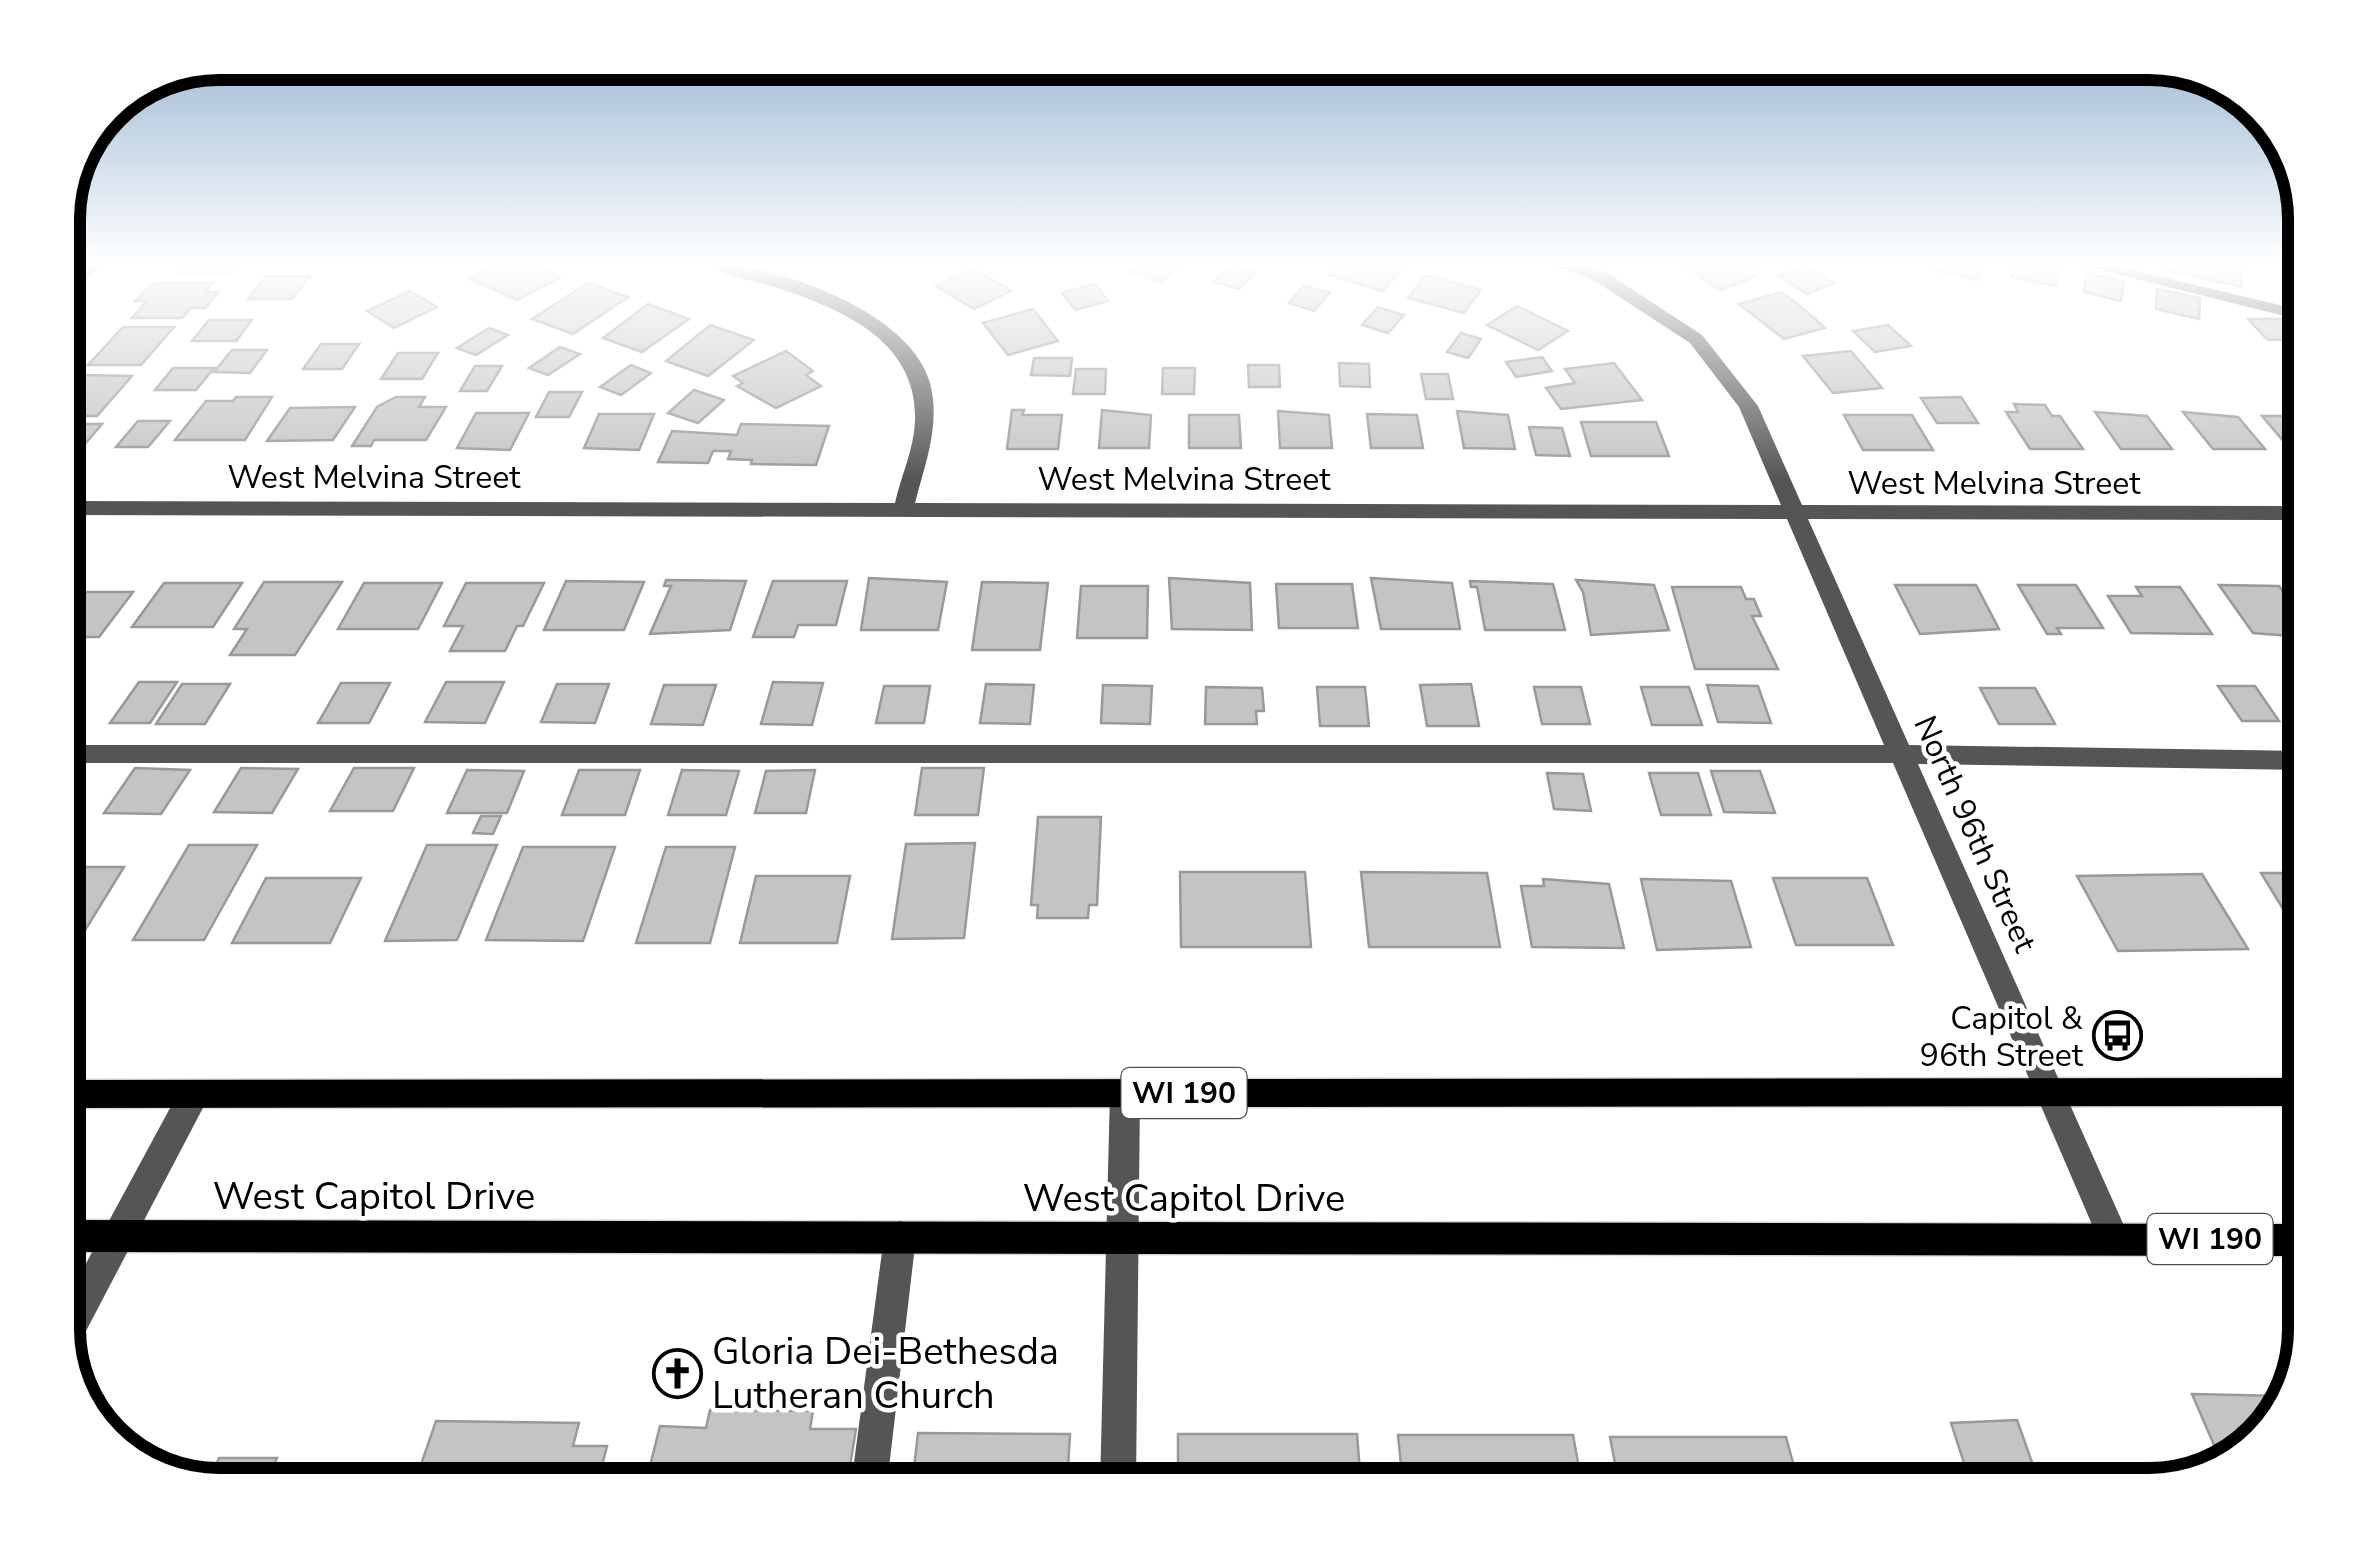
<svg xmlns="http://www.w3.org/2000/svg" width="2368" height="1548" viewBox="0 0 2368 1548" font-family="'Nunito Sans',sans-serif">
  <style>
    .building { fill: #c4c4c4; stroke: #999; stroke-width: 2.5 }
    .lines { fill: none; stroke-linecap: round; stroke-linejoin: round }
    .major-casing { stroke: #dbdbdb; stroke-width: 3 }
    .minor { fill: #555; fill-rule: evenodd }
    .major { fill: #000; fill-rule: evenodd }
    .labels { text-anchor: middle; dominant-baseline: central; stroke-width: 9; stroke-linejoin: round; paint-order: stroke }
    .shield { fill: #fff; stroke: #4c4c4c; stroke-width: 2.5 }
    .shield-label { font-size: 30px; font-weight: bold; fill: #000 }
    .street-label { font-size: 32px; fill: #000; stroke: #fff }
    .poi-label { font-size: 32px; fill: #000; stroke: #fff; text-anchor: end }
    .near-street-label { font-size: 38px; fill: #000; stroke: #fff }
    .near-poi-label { font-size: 38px; fill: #000; stroke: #fff; text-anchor: start }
    .rim { fill: none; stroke: #000; stroke-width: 12 }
  </style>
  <rect width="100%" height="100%" fill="#fff"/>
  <g class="building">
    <polygon points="190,263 238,263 230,273 180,273"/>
    <polygon points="500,263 532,263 560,278 517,300 469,279"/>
    <polygon points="1138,263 1179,263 1182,264 1163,282 1129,272"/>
    <polygon points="1340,263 1385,263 1403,268 1383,291 1329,275"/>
    <polygon points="1680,263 1761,263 1744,269 1756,277 1720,290"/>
    <polygon points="1937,263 1983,263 1978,280 1934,270"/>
    <polygon points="2015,263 2060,268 2056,286 2011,276"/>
    <polygon points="2164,263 2219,263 2242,268 2241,287 2163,269"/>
    <polygon points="1231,265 1256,272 1239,289 1214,282"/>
    <polygon points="1806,266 1835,283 1807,294 1779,276"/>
    <polygon points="973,268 1011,291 974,309 936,286"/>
    <polygon points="2086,273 2124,282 2121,301 2084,292"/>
    <polygon points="1426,275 1481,290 1464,313 1408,298"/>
    <polygon points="266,276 310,276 292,299 248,299"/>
    <polygon points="163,283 213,283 205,292 219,292 205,308 191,308 182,318 132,318 147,301 135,301 151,285"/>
    <polygon points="588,283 628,297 573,334 532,319"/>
    <polygon points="1095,284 1108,301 1075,310 1062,293"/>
    <polygon points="1304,286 1330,293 1314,311 1289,303"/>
    <polygon points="2157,289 2200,298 2199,319 2156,309"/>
    <polygon points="410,291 437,307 394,328 367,311"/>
    <polygon points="1781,292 1805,310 1825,328 1784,339 1739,304"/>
    <polygon points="648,304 689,319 642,352 603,338"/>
    <polygon points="1517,306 1568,331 1538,350 1487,325"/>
    <polygon points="1378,307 1404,315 1388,333 1362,325"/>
    <polygon points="1033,309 1058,341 1008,355 983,323"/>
    <polygon points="2248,319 2284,319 2304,339 2268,340"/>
    <polygon points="209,320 252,320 236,341 192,341"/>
    <polygon points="710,325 754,340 708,376 666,361"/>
    <polygon points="1888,325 1911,346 1875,352 1853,331"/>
    <polygon points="123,327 174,327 141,365 88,365"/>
    <polygon points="489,328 508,335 476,355 457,348"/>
    <polygon points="1461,333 1481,339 1468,358 1447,352"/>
    <polygon points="321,344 359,344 342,369 303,369"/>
    <polygon points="560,347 580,354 548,375 529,368"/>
    <polygon points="232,350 267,350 250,373 214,372"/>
    <polygon points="786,351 813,371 806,375 821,386 776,408 737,386 743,383 733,376"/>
    <polygon points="1851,351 1882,388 1833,393 1803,356"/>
    <polygon points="398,353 438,353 422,379 381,379"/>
    <polygon points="1542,357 1552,371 1516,377 1506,362"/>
    <polygon points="1034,358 1072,358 1070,376 1031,375"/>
    <polygon points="1339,363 1369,364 1370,387 1340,386"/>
    <polygon points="1614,363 1642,400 1561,409 1546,388 1575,383 1565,369"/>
    <polygon points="631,365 651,373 621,395 600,387"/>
    <polygon points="1248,365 1279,365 1280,387 1249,387"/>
    <polygon points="475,366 502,366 487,391 460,391"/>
    <polygon points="173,368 214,368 196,390 155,390"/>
    <polygon points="1163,368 1195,368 1194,394 1162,394"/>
    <polygon points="1076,369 1106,369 1105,394 1073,394"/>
    <polygon points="1421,374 1448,374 1453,399 1426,399"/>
    <polygon points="79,375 132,376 97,416 63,416 63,393"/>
    <polygon points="694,390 724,400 698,423 668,413"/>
    <polygon points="549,392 582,392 569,417 536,417"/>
    <polygon points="236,397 272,397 245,440 175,440 206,401 233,401"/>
    <polygon points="396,397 425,397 419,407 446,407 426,440 374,440 371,446 352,446 377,407"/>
    <polygon points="1961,397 1978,423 1937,423 1921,398"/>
    <polygon points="2014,404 2045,405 2052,416 2060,416 2083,449 2030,449 2006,412 2018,412"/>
    <polygon points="355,407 333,440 267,441 290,408"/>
    <polygon points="1012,410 1024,410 1022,415 1062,415 1058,449 1007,449"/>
    <polygon points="1102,410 1151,415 1149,448 1099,448"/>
    <polygon points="1278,411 1329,415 1332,448 1280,448"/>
    <polygon points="1457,411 1508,415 1515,449 1464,448"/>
    <polygon points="2095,412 2147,416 2172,449 2121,449"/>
    <polygon points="2183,412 2238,417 2265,449 2213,449"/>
    <polygon points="476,413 529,413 510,450 457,448"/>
    <polygon points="599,414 654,414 639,450 584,448"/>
    <polygon points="1367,414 1417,415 1423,448 1371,448"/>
    <polygon points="1189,415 1239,415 1241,448 1189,448"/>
    <polygon points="1844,415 1912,415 1933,450 1863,450"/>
    <polygon points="2262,416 2305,416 2305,450 2291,450"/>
    <polygon points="138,421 170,421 148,447 116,447"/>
    <polygon points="1581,422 1656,422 1669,456 1591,456"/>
    <polygon points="63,424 102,424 73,458 63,458"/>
    <polygon points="741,424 829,426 816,465 751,464 752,460 728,459 731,451 713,451 708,463 658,462 672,431 737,435"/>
    <polygon points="1529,427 1562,428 1570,456 1536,455"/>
    <polygon points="869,578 947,582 938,630 861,630"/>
    <polygon points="1169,578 1250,583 1252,630 1172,629"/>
    <polygon points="1371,578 1452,583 1460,629 1381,629"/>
    <polygon points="666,580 746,581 730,630 650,634 671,586 664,586"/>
    <polygon points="1576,580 1654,585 1669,630 1591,635 1583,592"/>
    <polygon points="566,581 644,582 624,630 544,630"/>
    <polygon points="773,581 847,581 836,625 798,625 794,637 753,637"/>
    <polygon points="1470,581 1553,584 1565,630 1485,630 1477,587 1471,587"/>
    <polygon points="264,582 342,582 295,655 230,655 247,629 234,629"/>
    <polygon points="982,582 1048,583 1040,650 972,650"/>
    <polygon points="164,583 242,583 213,627 132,627"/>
    <polygon points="364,583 442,583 418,629 338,629"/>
    <polygon points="466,583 544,583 523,626 517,626 505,651 450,651 463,626 444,626"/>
    <polygon points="1276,584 1352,584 1358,628 1279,628"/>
    <polygon points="1895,585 1976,585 1999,629 1920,634"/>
    <polygon points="2018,585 2076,585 2103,628 2057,628 2061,634 2047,634"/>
    <polygon points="2219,585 2279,586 2305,621 2305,637 2253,633"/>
    <polygon points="1081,586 1148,586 1147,638 1077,638"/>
    <polygon points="1672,587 1741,587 1746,599 1754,599 1761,616 1752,616 1778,669 1695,669"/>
    <polygon points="2136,587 2180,587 2212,634 2131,633 2108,596 2142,596"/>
    <polygon points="72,592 133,592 99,637 63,637 63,603"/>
    <polygon points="139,682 177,682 150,723 110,723"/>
    <polygon points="446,682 504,682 485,723 425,722"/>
    <polygon points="773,682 823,683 812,725 761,724"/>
    <polygon points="341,683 390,683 369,723 318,723"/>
    <polygon points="182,684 230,684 205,724 156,724"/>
    <polygon points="557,684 609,684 595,723 541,722"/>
    <polygon points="986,684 1034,685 1030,724 980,723"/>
    <polygon points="1471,684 1479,726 1427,726 1420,685"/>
    <polygon points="664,685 716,685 703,725 651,724"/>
    <polygon points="1103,685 1152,686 1150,724 1101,723"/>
    <polygon points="1707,685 1758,686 1771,723 1718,722"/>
    <polygon points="884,686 930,686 924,723 876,723"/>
    <polygon points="2218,686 2255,686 2279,721 2242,721"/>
    <polygon points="1206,687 1262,688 1264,711 1256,711 1257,724 1205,724"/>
    <polygon points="1317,687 1365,687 1369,726 1320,726"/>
    <polygon points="1534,687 1581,687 1590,724 1542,724"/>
    <polygon points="1641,687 1689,687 1702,725 1652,725"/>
    <polygon points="1980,688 2035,688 2055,724 1999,724"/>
    <polygon points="135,768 190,770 161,814 104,813"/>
    <polygon points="241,768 298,769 272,813 214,812"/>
    <polygon points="354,768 414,768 393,811 330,811"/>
    <polygon points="922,768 984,768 978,815 915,815"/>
    <polygon points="467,770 524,771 507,813 447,813"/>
    <polygon points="579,770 640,770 625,815 562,815"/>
    <polygon points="682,770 739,771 726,815 668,815"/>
    <polygon points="815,770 806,813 755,813 766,771"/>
    <polygon points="1711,771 1760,771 1775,813 1724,812"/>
    <polygon points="1547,773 1583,774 1591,811 1554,809"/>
    <polygon points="1649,773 1698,773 1711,815 1661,815"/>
    <polygon points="481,816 501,816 493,834 473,833"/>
    <polygon points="1038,817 1101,817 1097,905 1089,905 1088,918 1037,918 1038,905 1031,905"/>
    <polygon points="975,843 964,938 892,939 906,844"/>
    <polygon points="189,845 257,845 204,940 133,940"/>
    <polygon points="427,845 497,845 457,940 385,941"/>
    <polygon points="523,847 615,847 583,941 486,940"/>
    <polygon points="666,847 735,847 710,943 636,943"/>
    <polygon points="63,867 124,867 84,932 63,932"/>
    <polygon points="1180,872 1305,872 1311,947 1181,947"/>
    <polygon points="1361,872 1487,873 1500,947 1369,947"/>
    <polygon points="2261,873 2305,873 2305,945"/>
    <polygon points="2202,874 2248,949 2118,951 2077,876"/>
    <polygon points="756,876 850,876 837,943 740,943"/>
    <polygon points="266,878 361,878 330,943 232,943"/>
    <polygon points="1773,878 1867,878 1893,945 1796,945"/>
    <polygon points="1543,879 1609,884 1624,948 1532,947 1521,886 1544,886"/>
    <polygon points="1641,879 1731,881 1751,947 1657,950"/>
    <polygon points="2192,1394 2281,1396 2284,1402 2279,1416 2223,1466"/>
    <polygon points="710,1410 813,1411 810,1429 856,1429 847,1485 663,1485 665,1478 647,1478 660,1426 706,1428"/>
    <polygon points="2017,1420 2040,1485 1960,1485 1954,1466 1965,1466 1951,1423"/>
    <polygon points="436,1421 579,1423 573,1446 607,1446 597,1485 414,1485"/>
    <polygon points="918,1433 1070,1434 1067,1485 912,1485"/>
    <polygon points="1178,1434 1357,1434 1361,1485 1178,1485"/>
    <polygon points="1398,1435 1573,1435 1582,1485 1403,1485"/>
    <polygon points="1610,1437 1786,1437 1799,1485 1619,1485"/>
    <polygon points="219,1458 277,1458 272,1470 307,1470 301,1485 219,1486 209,1482"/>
  </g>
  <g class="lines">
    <defs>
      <g id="major">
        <polygon points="2305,1078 2305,1106 63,1108 63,1080"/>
        <polygon points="63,1220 2305,1224 2305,1256 63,1252"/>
      </g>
    </defs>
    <use href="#major" class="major-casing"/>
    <g class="minor">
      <polygon points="84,263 102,263 69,299 63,300 63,285"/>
      <path d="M 705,263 C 772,263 910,310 930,383 C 941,425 925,463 915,503 L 1781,505 L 1739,407 L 1690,343 L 1592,279 L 1545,263 L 1573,263 L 1604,271 L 1702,335 L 1758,406 L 1802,505 L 2305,506 L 2305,520 L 1808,519 L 1909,745 L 2305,751 L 2305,770 L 1918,764 L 2125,1228 L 2130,1239 L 2125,1250 L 2114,1255 L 2103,1250 L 1893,763 L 63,763 L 63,745 L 1884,745 L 1787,519 L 63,515 L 63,501 L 895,503 C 901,476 914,449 915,421 C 918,341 842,309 777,288 C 755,280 723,277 705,263 Z"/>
      <polygon points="2072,263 2103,263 2305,311 2305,321"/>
      <polygon points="1125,1079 1136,1083 1140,1093 1136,1485 1100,1485 1110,1093 1114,1083"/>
      <polygon points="194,1080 205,1084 209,1094 205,1104 75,1352 68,1355 63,1339 63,1306 183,1084"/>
      <polygon points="900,1221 911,1226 916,1237 887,1485 851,1485 884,1237 889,1226"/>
    </g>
    <use href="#major" class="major"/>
  </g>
  <linearGradient id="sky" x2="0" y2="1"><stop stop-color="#8cadcc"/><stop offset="0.55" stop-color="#fff"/><stop offset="1" stop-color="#fff" stop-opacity="0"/></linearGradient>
  <rect width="2368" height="480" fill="url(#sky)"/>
  <defs>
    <symbol id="bus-ring" viewBox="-11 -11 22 22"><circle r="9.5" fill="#fff" stroke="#000" stroke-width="1.5"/><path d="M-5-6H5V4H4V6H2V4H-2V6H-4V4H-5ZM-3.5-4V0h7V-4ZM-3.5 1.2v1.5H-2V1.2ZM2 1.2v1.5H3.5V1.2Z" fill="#000"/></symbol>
    <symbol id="church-ring" viewBox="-11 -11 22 22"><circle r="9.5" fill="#fff" stroke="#000" stroke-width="1.5"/><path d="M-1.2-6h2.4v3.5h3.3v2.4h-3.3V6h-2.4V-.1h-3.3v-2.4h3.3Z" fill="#000"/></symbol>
  </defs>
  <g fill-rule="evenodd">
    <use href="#bus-ring" x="2090" y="1008" width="55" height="55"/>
    <use href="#church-ring" x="650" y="1346" width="55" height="55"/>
  </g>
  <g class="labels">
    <g class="shield">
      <rect x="1121.5" y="1068" width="125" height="50" rx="8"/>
      <rect x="2147.5" y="1214" width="125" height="50" rx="8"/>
    </g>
    <g class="shield-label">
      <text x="1184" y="1093">WI 190</text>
      <text x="2210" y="1239">WI 190</text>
    </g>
    <g class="street-label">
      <text x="374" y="477">West Melvina Street</text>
      <text x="1184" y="479">West Melvina Street</text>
      <text x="1994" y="483">West Melvina Street</text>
      <text transform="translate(1975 834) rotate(66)">North 96th Street</text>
    </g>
    <g class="poi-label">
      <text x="2083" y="1018">Capitol &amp;<tspan x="2083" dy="37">96th Street</tspan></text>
    </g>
    <g class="near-street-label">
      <text x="374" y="1196">West Capitol Drive</text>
      <text x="1184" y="1198">West Capitol Drive</text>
    </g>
    <g class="near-poi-label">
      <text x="712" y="1351">Gloria Dei-Bethesda<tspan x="712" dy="44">Lutheran Church</tspan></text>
    </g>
  </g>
  <path d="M0 0H2368V1548H0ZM219 80H2149A139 139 0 0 1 2288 219V1329A139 139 0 0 1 2149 1468H219A139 139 0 0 1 80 1329V219A139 139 0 0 1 219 80Z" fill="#fff" fill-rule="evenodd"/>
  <path class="rim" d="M219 80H2149A139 139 0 0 1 2288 219V1329A139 139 0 0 1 2149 1468H219A139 139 0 0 1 80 1329V219A139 139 0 0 1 219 80Z"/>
</svg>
